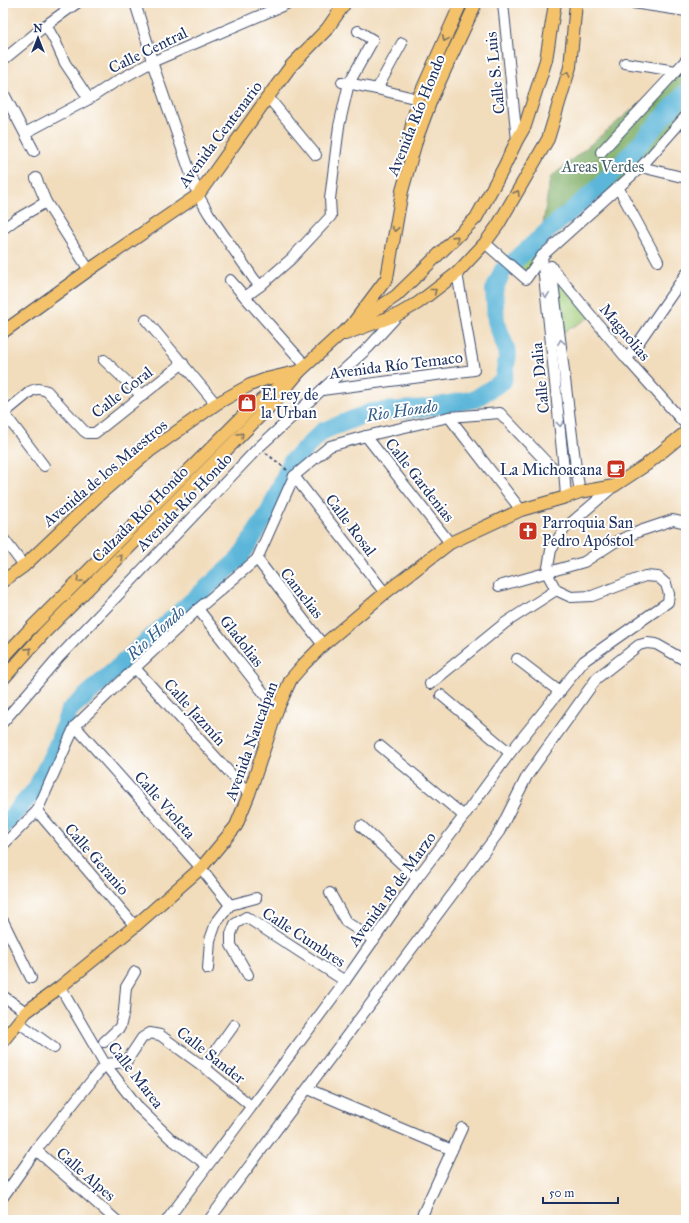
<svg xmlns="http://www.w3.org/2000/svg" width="689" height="1223" viewBox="0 0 689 1223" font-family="'IM FELL Great Primer',serif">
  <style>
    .green { fill: #a0cb78; stroke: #5e7d6b }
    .forest { fill: #80af68; stroke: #4e6f63 }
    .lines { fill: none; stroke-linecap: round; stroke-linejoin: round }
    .river { stroke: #5bb6d9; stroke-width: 18 }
    .minor-casing { stroke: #3b496c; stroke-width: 12 }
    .major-casing { stroke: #3b496c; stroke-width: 14 }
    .path { stroke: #3b496c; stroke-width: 2; stroke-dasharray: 3 3; stroke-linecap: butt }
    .minor { stroke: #fff; stroke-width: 10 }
    .major { stroke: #f3c26a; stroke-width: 12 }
    .oneway { stroke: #7c7163 }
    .oneway2 { stroke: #8d97ae }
    .labels { text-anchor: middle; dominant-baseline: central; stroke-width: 4; stroke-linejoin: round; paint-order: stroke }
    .street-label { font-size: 16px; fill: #1b2f5e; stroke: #fff }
    .park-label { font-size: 16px; fill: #435e66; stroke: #fff }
    .poi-label { font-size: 16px; fill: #1b2f5e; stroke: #fff; text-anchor: start }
    .water-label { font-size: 17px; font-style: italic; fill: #315e89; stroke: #fff }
  </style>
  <rect width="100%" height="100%" fill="#fff"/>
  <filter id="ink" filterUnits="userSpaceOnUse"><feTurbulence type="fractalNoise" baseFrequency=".025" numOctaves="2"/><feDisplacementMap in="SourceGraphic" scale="8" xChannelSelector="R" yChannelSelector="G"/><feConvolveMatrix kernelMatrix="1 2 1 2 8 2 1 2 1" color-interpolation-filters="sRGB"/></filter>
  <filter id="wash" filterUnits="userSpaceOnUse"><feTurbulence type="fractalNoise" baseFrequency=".012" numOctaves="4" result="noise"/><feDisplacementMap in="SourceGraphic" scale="16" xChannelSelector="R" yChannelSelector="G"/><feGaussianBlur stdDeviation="0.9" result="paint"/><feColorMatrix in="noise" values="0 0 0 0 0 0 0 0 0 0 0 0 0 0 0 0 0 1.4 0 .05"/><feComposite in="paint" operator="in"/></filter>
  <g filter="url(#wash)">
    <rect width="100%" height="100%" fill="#f1dcbb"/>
    <g class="green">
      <polygon points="531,247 542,256 526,279 510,265"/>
      <polygon points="551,266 592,316 560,334"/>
    </g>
    <polygon class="forest" points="686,61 686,116 618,187 551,228 541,237 550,178 676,73"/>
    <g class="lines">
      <polyline class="river" points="3,826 36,789 58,743 69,711 239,559 270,510 291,462 323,431 371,412 426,408 475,399 503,381 508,354 496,321 494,290 503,270 510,265 551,228 596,190 624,161 686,92"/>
    </g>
  </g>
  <g filter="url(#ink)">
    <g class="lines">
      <defs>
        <g id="minor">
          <polyline points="135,3 147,41 152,62 198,195 209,214 254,279 260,286 245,297 306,366"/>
          <polyline points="503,3 517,140"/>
          <polyline points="633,3 686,11"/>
          <polyline points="46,25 56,43 65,63 89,99"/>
          <polyline points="3,60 46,25 77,3"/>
          <polyline points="625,63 676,71"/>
          <polyline points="342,82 377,89 418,99"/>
          <polyline points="377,89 402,43"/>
          <polyline points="3,92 34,151"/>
          <polyline points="268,97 316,155"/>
          <polyline points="25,133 89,99 115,82 152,62 289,3"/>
          <polyline points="601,152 668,80 686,60"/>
          <polyline points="641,167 686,178"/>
          <polyline points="36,178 46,202 89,270"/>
          <polyline points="618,187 658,261"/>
          <polyline points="3,229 15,220 46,202"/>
          <polyline points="485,243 526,279 542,256 641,167 686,116"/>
          <polyline points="542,256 564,470 566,497"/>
          <polyline points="551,266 576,468 580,492"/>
          <polyline points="551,267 627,359 686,425"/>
          <polyline points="230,280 245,297"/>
          <polyline points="260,286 291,259 331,216 330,199 339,126 349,83 373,40 358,31"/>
          <polyline points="146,320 216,404"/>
          <polyline points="627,359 686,274"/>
          <polyline points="104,360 142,396"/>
          <polyline points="322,390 474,370 457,273"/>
          <polyline points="4,413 44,466"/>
          <path d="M 3,414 L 31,391 C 37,388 41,389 47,391 L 84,431 L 87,433 L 95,433 L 183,363"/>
          <polyline points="449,417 521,510"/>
          <polyline points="366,436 450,543"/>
          <polyline points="294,476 385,593"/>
          <polyline points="3,538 24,566"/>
          <polyline points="257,559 323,645"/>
          <polyline points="499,586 584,562 615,542 640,531 673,520 686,523"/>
          <polyline points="198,609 277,710"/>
          <polyline points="517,659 560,692"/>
          <polyline points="135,668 249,794"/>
          <polyline points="430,684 505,623 556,590"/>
          <polyline points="441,695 510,753"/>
          <polyline points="3,722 60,656 259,447 369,347 398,315"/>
          <polyline points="75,726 201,868 230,905"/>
          <polyline points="380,746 464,816"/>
          <polyline points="37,811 135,926"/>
          <polyline points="361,826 417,878"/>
          <polyline points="3,845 37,811 75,726 135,668 198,609 257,559 294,476 330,446 366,436 449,417 500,413 552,468 564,470 576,468"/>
          <polyline points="330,893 346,922 374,940"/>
          <polyline points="3,921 31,978"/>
          <polyline points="208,969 210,940 216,923 230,905 256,898"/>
          <polyline points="248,975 231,945 231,934 235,924 246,917 345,981"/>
          <polyline points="60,987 105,1064 139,1108 171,1139 207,1165"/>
          <polyline points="3,996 26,1012"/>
          <polyline points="18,1022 54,1048"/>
          <polyline points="104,1042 120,1027 124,1011 126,987 135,972"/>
          <polyline points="204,1067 234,1025"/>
          <polyline points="308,1089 452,1150"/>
          <polyline points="36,1150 116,1220"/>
          <polyline points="3,1197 36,1150 105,1064 126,1062 142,1038 150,1033 160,1035 204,1067 251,1106"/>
          <polyline points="167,1220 345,981 417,878 464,816 510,753 584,661 668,602 669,594 666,584 658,577 645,576 592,596 571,597 556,590 547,573 551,550 565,528 614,486"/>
          <polyline points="209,1220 499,832 527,776 597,678 639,645 647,643 656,644 686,661"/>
          <polyline points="420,1220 462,1128"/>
        </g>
        <g id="major">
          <polyline points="407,146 418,99 461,3"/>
          <polyline points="360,320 396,296 476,218 503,169 517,140 525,126 546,60 555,3"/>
          <polyline points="3,332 89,270 198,195 268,97 291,66 327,29 345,3"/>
          <polyline points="345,334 399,314 418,303 457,273 485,243 498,225 548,139 570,67 576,3"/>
          <polyline points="3,581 24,566 100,494 151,450 216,404 250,385 266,379 300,371"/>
          <polyline points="3,658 29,630 251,408 283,383"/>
          <polyline points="3,679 44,633 276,400 300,371 336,338 351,326 387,278 402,191 417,138 431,100 476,3"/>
          <polyline points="3,1041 26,1012 60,987 135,926 201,868 236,826 249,794 277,710 291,679 304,664 323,645 385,593 450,543 521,510 566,497 580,492 614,486 646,465 686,432"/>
        </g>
      </defs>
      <use href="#minor" class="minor-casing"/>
      <use href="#major" class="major-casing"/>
      <g class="path">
        <polyline points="607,159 621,173"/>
        <polyline points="266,453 287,470"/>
      </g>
      <use href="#minor" class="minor"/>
      <use href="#major" class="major"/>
    </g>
    <defs><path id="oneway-chevron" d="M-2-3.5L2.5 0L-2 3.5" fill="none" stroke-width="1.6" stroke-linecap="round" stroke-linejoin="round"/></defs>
    <g class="oneway">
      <use href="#oneway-chevron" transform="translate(445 39) rotate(114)"/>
      <use href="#oneway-chevron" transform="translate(567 74) rotate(-73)"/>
      <use href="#oneway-chevron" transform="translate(517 193) rotate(-60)"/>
      <use href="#oneway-chevron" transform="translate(395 229) rotate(99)"/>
      <use href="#oneway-chevron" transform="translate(456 238) rotate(-44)"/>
      <use href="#oneway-chevron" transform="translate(434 291) rotate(-38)"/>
      <use href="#oneway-chevron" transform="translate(241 435) rotate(-46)"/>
      <use href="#oneway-chevron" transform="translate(120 557) rotate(-45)"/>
      <use href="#oneway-chevron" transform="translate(79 580) rotate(135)"/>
      <use href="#oneway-chevron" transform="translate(29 650) rotate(-48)"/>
    </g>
    <g class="oneway2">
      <use href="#oneway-chevron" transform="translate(546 295) rotate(84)"/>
      <use href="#oneway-chevron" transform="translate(561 342) rotate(-98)"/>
      <use href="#oneway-chevron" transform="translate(560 424) rotate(84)"/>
    </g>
  </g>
  <defs>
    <symbol id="shop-square" viewBox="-11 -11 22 22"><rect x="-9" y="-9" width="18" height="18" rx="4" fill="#c8321e" stroke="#fff"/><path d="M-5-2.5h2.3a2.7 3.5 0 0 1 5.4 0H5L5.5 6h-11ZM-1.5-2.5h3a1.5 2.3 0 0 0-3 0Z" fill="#fff"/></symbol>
    <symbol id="cafe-square" viewBox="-11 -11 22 22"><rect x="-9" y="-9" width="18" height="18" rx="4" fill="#c8321e" stroke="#fff"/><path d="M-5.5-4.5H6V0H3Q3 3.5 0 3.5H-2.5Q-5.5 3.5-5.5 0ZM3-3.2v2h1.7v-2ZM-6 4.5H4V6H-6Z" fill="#fff"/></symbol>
    <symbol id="church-square" viewBox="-11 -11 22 22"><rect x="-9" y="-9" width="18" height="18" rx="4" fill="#c8321e" stroke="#fff"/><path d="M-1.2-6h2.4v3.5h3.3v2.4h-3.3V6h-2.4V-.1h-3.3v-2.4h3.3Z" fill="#fff"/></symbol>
  </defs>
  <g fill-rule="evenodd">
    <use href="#shop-square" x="236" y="392" width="22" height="22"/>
    <use href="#cafe-square" x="605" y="458" width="22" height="22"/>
    <use href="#church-square" x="517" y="520" width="22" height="22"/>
  </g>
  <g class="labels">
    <g class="street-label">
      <text transform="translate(148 50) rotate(-26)">Calle Central</text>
      <text transform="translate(495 73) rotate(-96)">Calle S. Luis</text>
      <text transform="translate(416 115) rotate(-68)">Avenida Río Hondo</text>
      <text transform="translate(220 134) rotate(-53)">Avenida Centenario</text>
      <text transform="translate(625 332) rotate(50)">Magnolias</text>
      <text transform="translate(396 365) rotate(-7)">Avenida Río Temaco</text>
      <text transform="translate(540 378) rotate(-96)">Calle Dalia</text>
      <text transform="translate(122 392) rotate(-38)">Calle Coral</text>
      <text transform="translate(105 473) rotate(-40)">Avenida de los Maestros</text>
      <text transform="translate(420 480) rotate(52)">Calle Gardenias</text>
      <text transform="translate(184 502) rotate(-46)">Avenida Río Hondo</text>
      <text transform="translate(140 514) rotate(-45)">Calzada Río Hondo</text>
      <text transform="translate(351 525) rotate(53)">Calle Rosal</text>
      <text transform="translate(302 593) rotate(52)">Camelias</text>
      <text transform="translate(242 641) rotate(52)">Gladolias</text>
      <text transform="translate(195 712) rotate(48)">Calle Jazmín</text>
      <text transform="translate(251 741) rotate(-70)">Avenida Naucalpan</text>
      <text transform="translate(165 805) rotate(49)">Calle Violeta</text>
      <text transform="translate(97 859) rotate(49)">Calle Geranio</text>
      <text transform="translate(392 889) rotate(-54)">Avenida 18 de Marzo</text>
      <text transform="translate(304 937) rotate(33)">Calle Cumbres</text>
      <text transform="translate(211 1055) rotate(38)">Calle Sander</text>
      <text transform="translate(136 1075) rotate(52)">Calle Marea</text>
      <text transform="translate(86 1174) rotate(41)">Calle Alpes</text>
    </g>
    <g class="park-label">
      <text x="603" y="166">Areas Verdes</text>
    </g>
    <g class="poi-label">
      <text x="261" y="394">El rey de<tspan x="261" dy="18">la Urban</tspan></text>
      <text x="602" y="469" text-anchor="end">La Michoacana</text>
      <text x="542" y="522">Parroquia San<tspan x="542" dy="18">Pedro Apóstol</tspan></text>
    </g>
    <g class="water-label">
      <text transform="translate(402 411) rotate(-8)">Rio Hondo</text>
      <text transform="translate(156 633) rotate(-42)">Rio Hondo</text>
    </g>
  </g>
  <rect width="689" height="1223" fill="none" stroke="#fff" stroke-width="16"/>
  <g transform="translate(38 38)" stroke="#ffffff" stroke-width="3" paint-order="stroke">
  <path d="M0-3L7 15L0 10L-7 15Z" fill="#1b2f5e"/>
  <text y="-6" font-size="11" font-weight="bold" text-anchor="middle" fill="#1b2f5e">N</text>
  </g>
  <path d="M543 1197v6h75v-6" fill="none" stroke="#1b2f5e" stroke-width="2"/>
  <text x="549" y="1197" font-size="12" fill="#1b2f5e" stroke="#ffffff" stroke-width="3" paint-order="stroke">50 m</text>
</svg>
